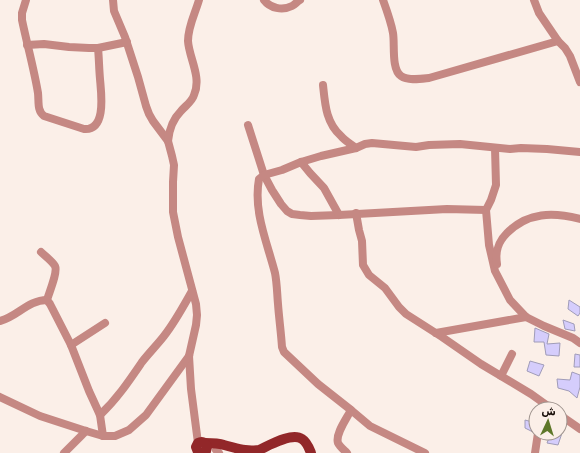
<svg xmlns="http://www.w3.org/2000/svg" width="580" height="453" viewBox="0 0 580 453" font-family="Rubik,'Noto Sans Arabic',sans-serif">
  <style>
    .building { fill: #d5cdfc; stroke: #a09cb8 }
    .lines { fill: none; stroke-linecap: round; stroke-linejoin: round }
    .minor { stroke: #c58883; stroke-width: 8 }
    .major { stroke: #922729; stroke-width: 10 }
  </style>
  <rect width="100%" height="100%" fill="#fbefe8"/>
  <g class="building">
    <polygon points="569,300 580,307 580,313 578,316 568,309"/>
    <polygon points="563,320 574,324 575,331 565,329"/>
    <polygon points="535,328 549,334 547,344 560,343 559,356 546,355 544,342 534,342"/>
    <polygon points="575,354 580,355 580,367 574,367"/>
    <polygon points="530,361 544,365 539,376 527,371"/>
    <polygon points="572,372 580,375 580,387 577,398 569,391 558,388 557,379 570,380"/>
    <polygon points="525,420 536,423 533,432 525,428"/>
    <polygon points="551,433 562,433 558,445 547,443"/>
  </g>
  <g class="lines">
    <g class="minor">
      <path d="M 26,0 L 22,13 L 22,20 C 27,44 34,69 38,93 C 39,102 37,111 44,116 L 84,129 C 107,131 101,92 100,79 C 99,68 99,58 98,48"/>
      <polyline points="113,0 114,11 125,37 138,77 146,106 149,114 153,121 168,141 172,156 174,165 173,182 173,212 178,237 196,304 197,315 196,325 189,356 191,389 198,443"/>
      <path d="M 264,0 C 270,8 282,11 292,6 C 294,5 297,2 300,0"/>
      <path d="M 383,0 C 387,11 391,22 393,33 C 395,44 391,69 401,76 C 408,81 420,79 429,78 L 558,41"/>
      <polyline points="534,0 539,13 558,41 565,48 570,56 580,82"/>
      <polyline points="27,45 44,44 69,47 89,48 98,48 127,42"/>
      <path d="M 323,85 C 325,104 326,123 341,136 C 345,141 351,144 356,148"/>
      <polyline points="248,125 264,175 272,190 281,204 287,211 292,214 300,215 311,216 339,215 447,209 486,210"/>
      <path d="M 168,141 C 169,131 173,119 181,111 C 185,106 192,102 194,95 C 202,77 189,58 188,41 C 188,26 195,14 199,0"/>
      <polyline points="495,148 496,185 491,200 486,210 489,245 495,271 510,300 526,317 544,326 573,338 580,343"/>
      <polyline points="301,162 310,173 324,188 339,215"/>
      <polyline points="356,213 359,230 362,241 363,265 369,275 385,288 399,307 406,314 442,337 481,364 531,394 552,409"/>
      <path d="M 41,252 C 45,256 52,261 55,266 C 58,272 49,293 47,300 L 50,304 L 71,345 L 89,391 L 100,415 L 103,436"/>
      <path d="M 497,264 C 495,251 498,242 507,233 C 528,212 553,212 580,219"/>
      <path d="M 0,321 C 17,317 28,300 47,300"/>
      <polyline points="436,333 526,317"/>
      <polyline points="71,345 105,323"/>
      <polyline points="501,376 512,354"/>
      <polyline points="0,397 40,416 86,431 103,436 115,436 129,430 146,415 189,356"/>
      <path d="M 100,415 C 117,399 129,381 142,362 C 149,353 157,345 164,336 C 175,322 183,307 192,291"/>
      <polyline points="560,415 580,429"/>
      <polyline points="216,450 219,453"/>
      <polyline points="64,453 86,431"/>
      <path d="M 347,453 C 344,450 340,447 338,443 C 335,434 347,418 351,410"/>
      <path d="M 425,453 L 370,426 L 351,410 L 318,384 L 284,352 L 282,347 C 281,332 279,318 278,304 C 277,293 277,283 275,273 C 267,242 253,211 259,179 L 264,175 L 282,170 L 301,162 L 321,156 L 356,148 L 365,144 L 372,143 L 416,147 L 429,145 L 460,144 L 510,149 L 521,148 L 547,149 L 580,152"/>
      <polyline points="535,453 538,433"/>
    </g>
    <g class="major">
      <path d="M 205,443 C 211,443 218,443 224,445 C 237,448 245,452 259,450 C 270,445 292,432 302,439 C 307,442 309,448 311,453"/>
      <path d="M 202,453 L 198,452 L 196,447 L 198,443 C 202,441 205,442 207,447 L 206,451 L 202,453"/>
    </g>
  </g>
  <g transform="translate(548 421) rotate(4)"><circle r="19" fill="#fbefe8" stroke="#9f948e"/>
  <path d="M0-3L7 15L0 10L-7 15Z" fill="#5e7729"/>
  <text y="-6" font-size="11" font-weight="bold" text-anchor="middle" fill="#160c07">ش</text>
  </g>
</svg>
